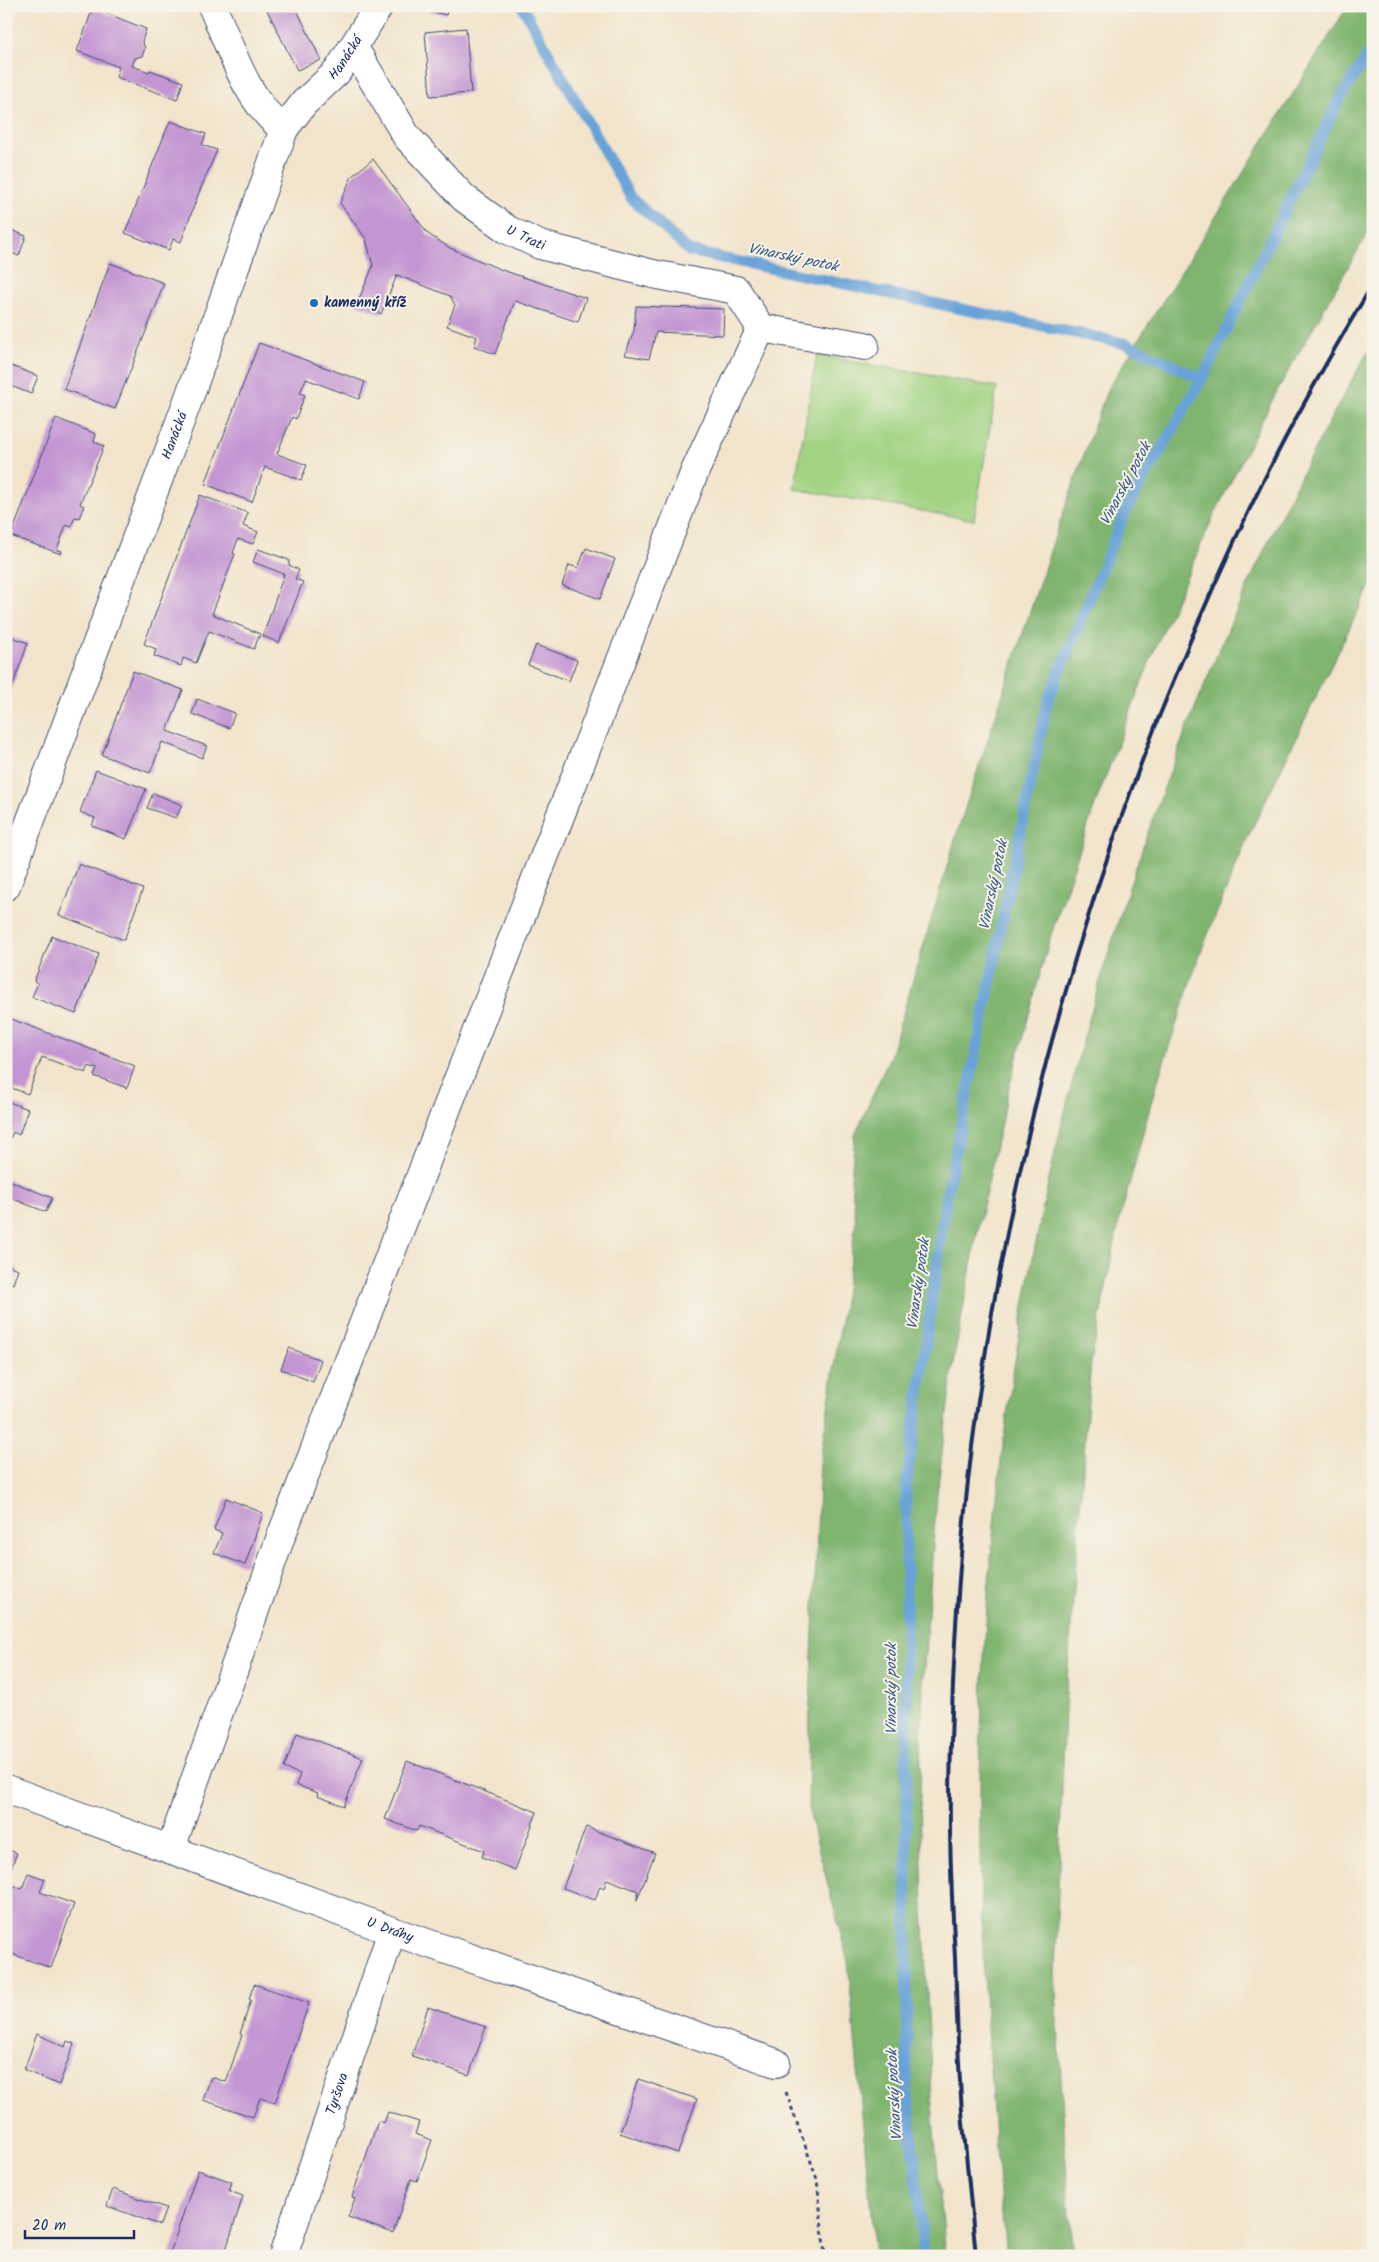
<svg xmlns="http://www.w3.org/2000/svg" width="1379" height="2262" viewBox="0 0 1379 2262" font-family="Kalam,sans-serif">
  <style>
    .green { fill: #a1d382; stroke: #5e8170 }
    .forest { fill: #80b570; stroke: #4e7267 }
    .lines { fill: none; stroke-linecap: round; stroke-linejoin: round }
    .stream { stroke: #68a2d8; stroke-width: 11 }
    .building { fill: #c396d3 }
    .minor-casing { stroke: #3b4a6e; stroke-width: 30 }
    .path { stroke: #3b4a6e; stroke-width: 3; stroke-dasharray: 4 4; stroke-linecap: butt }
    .minor { stroke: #fff; stroke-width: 28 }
    .rail { stroke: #1b2f5e; stroke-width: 4 }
    .poi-dot { fill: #1f6fb2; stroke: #f7f3e8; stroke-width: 2 }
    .labels { text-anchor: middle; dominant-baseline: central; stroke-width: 4; stroke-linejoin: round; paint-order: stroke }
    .street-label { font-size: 14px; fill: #1b2f5e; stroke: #f7f3e8 }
    .poi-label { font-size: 14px; font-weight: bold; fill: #1b2f5e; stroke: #f7f3e8; text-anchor: start }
    .water-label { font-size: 15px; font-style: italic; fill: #365789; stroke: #f7f3e8 }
  </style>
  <rect width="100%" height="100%" fill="#f7f3e8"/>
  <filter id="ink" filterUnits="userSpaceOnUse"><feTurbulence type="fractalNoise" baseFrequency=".02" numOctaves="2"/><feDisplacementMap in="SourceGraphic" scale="10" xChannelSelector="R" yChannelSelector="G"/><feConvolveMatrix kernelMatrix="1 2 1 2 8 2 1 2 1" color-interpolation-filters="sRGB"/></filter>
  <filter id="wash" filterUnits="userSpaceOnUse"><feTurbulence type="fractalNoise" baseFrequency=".0096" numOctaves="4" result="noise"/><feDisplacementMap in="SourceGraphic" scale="20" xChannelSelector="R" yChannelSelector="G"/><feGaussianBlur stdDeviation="1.12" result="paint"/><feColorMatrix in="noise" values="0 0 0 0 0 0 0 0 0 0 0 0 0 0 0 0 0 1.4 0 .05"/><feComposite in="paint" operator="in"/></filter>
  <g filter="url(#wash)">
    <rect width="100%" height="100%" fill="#f2e4cb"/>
    <polygon class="green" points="817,355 997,387 974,520 794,489"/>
    <g class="forest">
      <polygon points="1348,6 1373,6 1373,224 1278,389 1214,515 1151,658 1097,799 1050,938 1008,1091 978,1229 954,1358 937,1494 923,1681 920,1799 923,1904 933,2120 946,2256 875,2256 848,1962 808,1808 810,1702 820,1460 856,1222 851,1179 855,1135 891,1054 957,833 1053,542 1107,390"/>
      <path d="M 1373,343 L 1373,580 L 1247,839 L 1199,956 L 1155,1089 L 1119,1222 L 1091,1362 L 1065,1708 L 1055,1974 L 1069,2215 L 1075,2256 L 1006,2256 C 991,2104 979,1951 980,1798 C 982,1291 1119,782 1373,343 Z"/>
    </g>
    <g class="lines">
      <g class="stream">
        <polyline points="522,6 631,198 689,251 1127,344 1202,379 1126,510 1047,703 946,1199 906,1488 907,2085 924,2256"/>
        <polyline points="1202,379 1339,100 1373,47"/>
      </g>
    </g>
    <g id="blocks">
      <g class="building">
        <polygon points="265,6 295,6 321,60 297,70"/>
        <polygon points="426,6 448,6 446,15 425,10"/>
        <polygon points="93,8 146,29 142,41 145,48 142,56 135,58 132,66 149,72 150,70 183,82 177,100 116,77 119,67 77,51"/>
        <polygon points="466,28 471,93 430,96 425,32"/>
        <polygon points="170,121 206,134 202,145 217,150 198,195 181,242 173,239 169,250 125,233"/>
        <polygon points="373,159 428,234 450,248 502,270 586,298 578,322 515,301 495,354 474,346 477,337 447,326 455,305 450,296 397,275 381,314 357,304 373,266 366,239 340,203 352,176"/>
        <polygon points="6,228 26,236 19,256 6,251"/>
        <polygon points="110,263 164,283 159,296 160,296 115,409 64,389"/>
        <polygon points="636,306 724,309 723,335 656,332 649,359 625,355 634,331"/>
        <polygon points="259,343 365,382 359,399 306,379 300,393 305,395 296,419 292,417 277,454 307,465 301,480 265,467 252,502 205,484"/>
        <polygon points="6,364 38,376 31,394 6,384"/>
        <polygon points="56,418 96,434 94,442 104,446 80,504 84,506 79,518 75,517 71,527 66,525 57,550 62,551 61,554 11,536"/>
        <polygon points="200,495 248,513 243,526 258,532 253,544 238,539 233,553 235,554 212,614 260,634 254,649 209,631 196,663 183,658 181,666 154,656 156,649 144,644"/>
        <polygon points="586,548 615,559 600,599 562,585 569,565 578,568"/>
        <polygon points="258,549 289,560 289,565 299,570 295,579 303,582 279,643 263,636 284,574 253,562"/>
        <polygon points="6,635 28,643 10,693 6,691"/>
        <polygon points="536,645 577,660 569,681 528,665"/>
        <polygon points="133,671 183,690 167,731 207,746 202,758 162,742 150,773 102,755"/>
        <polygon points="197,699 235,713 229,728 192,714"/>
        <polygon points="96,770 146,789 126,839 92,826 95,818 80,812"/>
        <polygon points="153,793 182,805 176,818 147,808"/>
        <polygon points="79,864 143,889 124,940 59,915"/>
        <polygon points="52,936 99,954 76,1014 32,997 38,983 34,981"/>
        <polygon points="6,1017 135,1066 127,1088 94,1076 97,1069 89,1066 86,1073 42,1057 28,1094 6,1086"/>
        <polygon points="6,1101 28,1109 19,1135 13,1132 6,1149"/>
        <polygon points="6,1179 52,1198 46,1212 6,1196"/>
        <polygon points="6,1265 18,1269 13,1284 6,1281"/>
        <polygon points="289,1348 321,1360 313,1382 281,1369"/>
        <polygon points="226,1498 263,1513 245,1565 214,1553 222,1533 214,1530"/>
        <polygon points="297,1733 363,1758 344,1806 317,1796 318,1793 296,1785 300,1774 284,1768"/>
        <polygon points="407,1761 537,1812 515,1870 482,1857 484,1851 419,1826 417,1831 385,1819"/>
        <polygon points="586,1827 655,1853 637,1900 638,1891 607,1879 604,1888 600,1886 595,1900 563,1888"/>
        <polygon points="6,1849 17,1853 6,1881"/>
        <polygon points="28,1873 45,1879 40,1892 74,1904 51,1968 6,1952 6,1883 22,1889"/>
        <polygon points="254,1984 309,2003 275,2103 260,2098 253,2117 203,2100 211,2077 226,2082 242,2035 240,2034 251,2000 249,1999"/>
        <polygon points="428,2007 486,2027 469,2075 412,2056"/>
        <polygon points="37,2034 65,2047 67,2041 74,2044 59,2085 24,2070"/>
        <polygon points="638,2079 697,2099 678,2153 620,2133"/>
        <polygon points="388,2112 419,2122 415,2134 432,2140 417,2181 411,2179 393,2233 348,2217 355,2198 352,2197 378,2121 384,2123"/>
        <polygon points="198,2170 232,2182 229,2191 243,2196 224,2256 169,2256"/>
        <polygon points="113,2189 166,2208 160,2225 107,2206"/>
      </g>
    </g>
  </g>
  <g filter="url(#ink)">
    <use href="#blocks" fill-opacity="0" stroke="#3b4a6e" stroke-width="1"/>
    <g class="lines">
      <defs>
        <g id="minor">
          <path d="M 212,6 C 231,47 246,102 284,129"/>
          <path id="s1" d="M 354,48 L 407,137 L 464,198 L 508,230 L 540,245 L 653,274 L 736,290 L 761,328"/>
          <polyline points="761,328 865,346"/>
          <path id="s2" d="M 6,886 L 187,403 L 284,129 L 304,103 L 337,72 L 379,6"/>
          <path id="s3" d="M 6,1789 L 392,1931 L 776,2063"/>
          <polyline points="171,1848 280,1539 569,793 695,471 761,328"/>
          <path id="s4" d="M 283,2256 L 392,1931"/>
        </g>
      </defs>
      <use href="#minor" class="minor-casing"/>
      <polyline class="path" points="786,2092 817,2179 825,2256"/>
      <use href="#minor" class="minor"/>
      <path class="rail" d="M 976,2256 C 972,2211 967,2167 963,2123 C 958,2068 957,2013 955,1958 C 952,1903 949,1848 950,1793 C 952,1650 961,1504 984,1362 C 1021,1125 1086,891 1178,670 C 1216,578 1258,486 1306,400 C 1327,361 1350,322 1373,284"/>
    </g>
  </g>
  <circle class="poi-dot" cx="314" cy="303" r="5"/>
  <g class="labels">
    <g class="street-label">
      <text stroke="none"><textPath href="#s2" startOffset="901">Hanácká</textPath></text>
      <text stroke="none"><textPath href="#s1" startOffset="261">U Trati</textPath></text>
      <text stroke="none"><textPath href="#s2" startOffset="481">Hanácká</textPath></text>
      <text stroke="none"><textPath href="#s3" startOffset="409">U Dráhy</textPath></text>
      <text stroke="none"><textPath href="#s4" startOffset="171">Tyršova</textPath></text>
    </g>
    <g class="poi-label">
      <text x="324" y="303">kamenný kříž</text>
    </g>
    <g class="water-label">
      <text transform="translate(793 258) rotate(12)">Vinarský potok</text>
      <text transform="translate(1126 484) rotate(-62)">Vinarský potok</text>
      <text transform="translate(994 885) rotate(-78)">Vinarský potok</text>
      <text transform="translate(919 1284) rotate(-82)">Vinarský potok</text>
      <text transform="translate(892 1689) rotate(-90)">Vinarský potok</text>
      <text transform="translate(895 2095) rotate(-93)">Vinarský potok</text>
    </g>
  </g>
  <rect width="1379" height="2262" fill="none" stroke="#f7f3e8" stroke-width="25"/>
  <path d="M25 2230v8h109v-8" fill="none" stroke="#1b2f5e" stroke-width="2.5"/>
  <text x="32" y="2230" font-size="15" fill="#1b2f5e" stroke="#f7f3e8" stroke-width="4" paint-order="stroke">20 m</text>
</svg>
